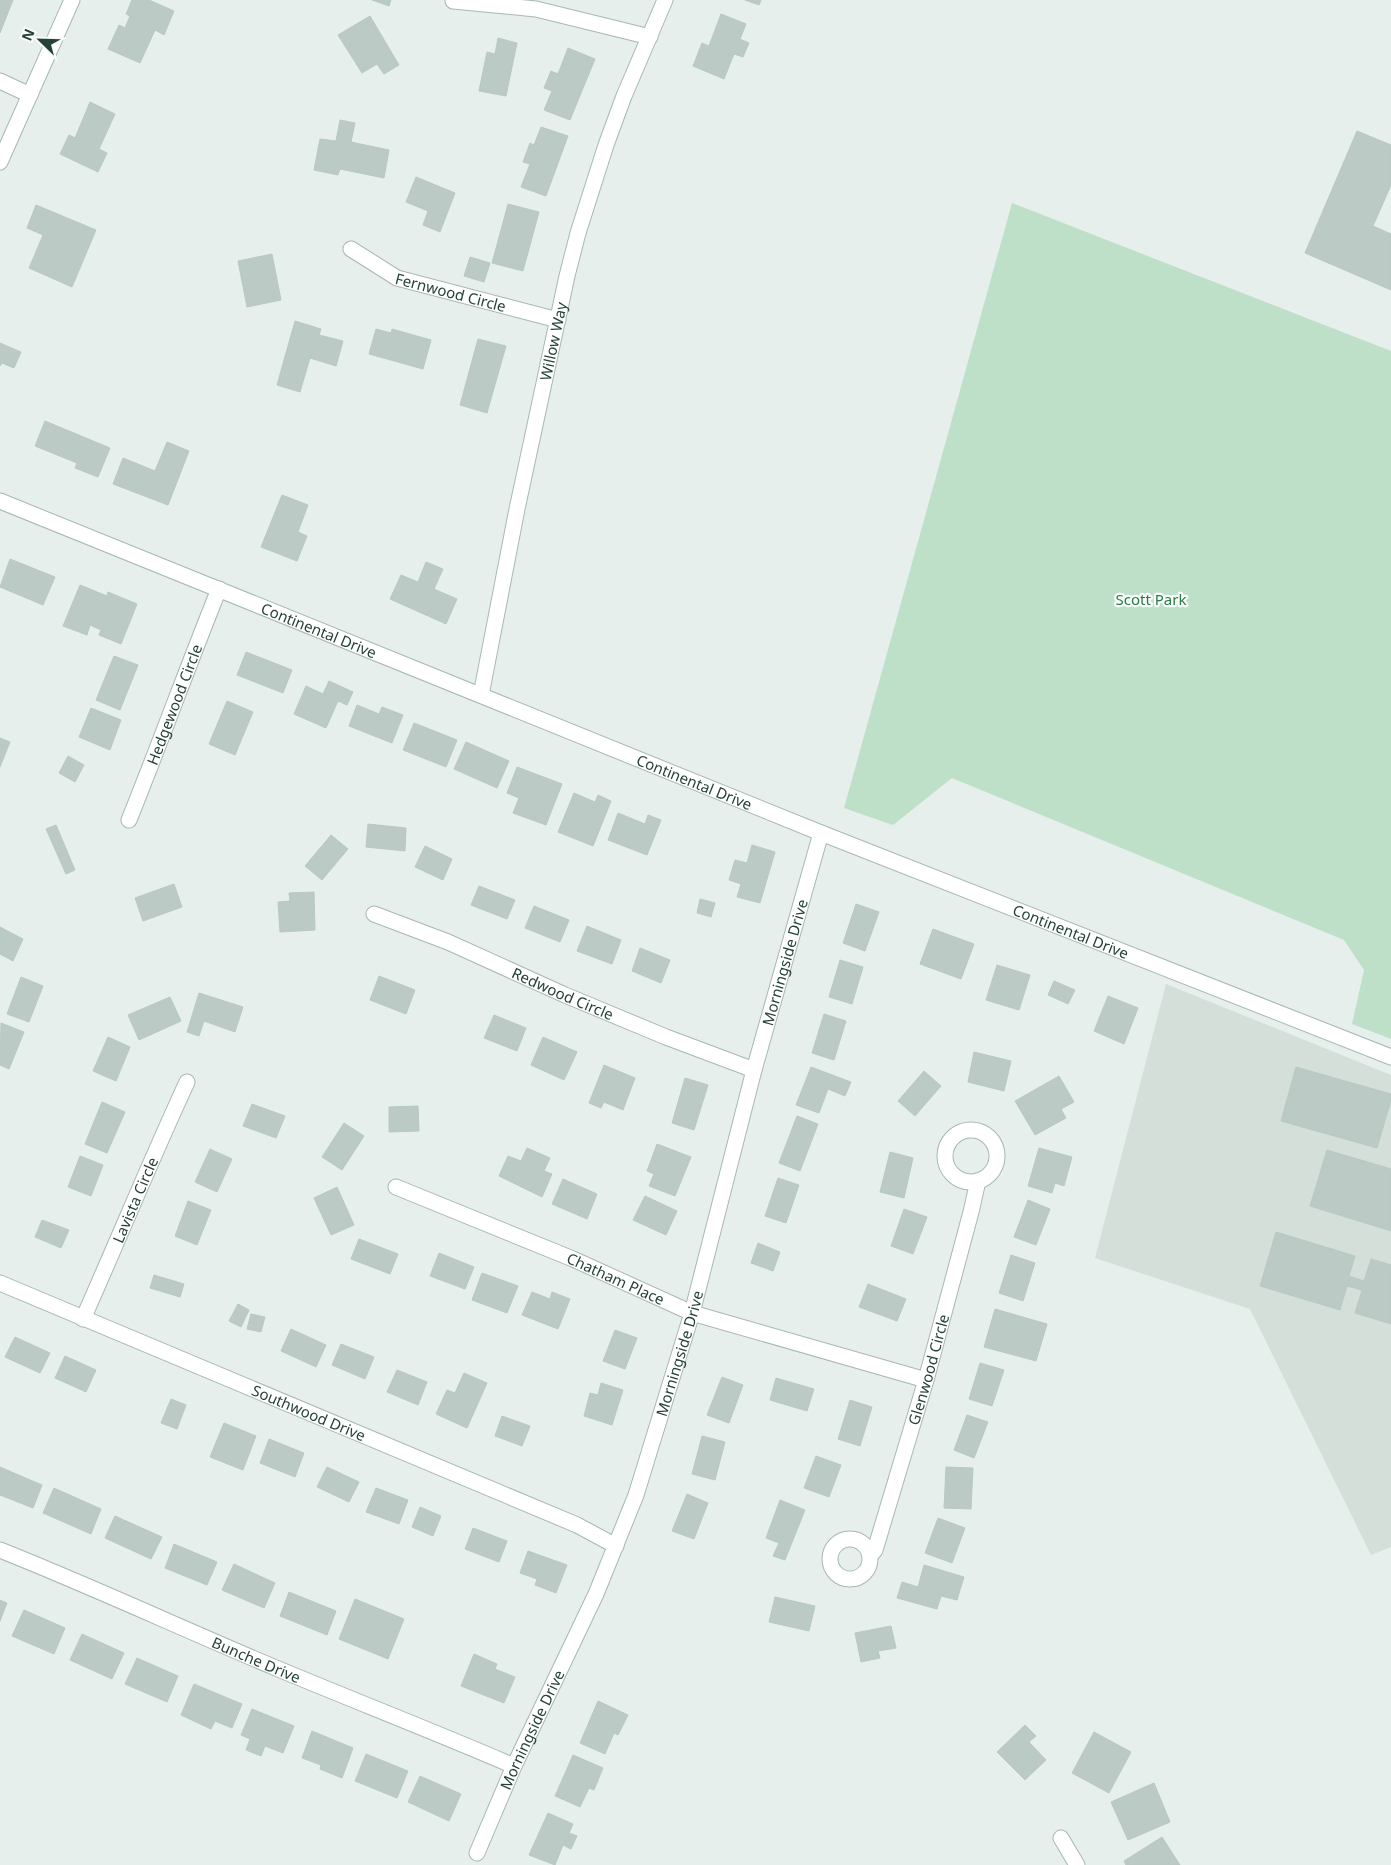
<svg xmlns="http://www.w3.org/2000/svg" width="1391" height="1865" viewBox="0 0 1391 1865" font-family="'Noto Sans',sans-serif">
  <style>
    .built { fill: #d4dfda }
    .green { fill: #bfe0c8 }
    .building { fill: #bbcac4; stroke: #b8c9c2 }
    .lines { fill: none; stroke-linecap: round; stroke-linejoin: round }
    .street-casing { stroke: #a8b8b2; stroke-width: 17 }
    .street { stroke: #fff; stroke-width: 15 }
    .labels { text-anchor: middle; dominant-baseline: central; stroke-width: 4.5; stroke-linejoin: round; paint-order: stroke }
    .street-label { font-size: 15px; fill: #24423a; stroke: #f7fbf9 }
    .park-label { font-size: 15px; fill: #2d7a4b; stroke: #f7fbf9 }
  </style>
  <rect width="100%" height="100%" fill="#e6efeb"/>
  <polygon class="built" points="1166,984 1391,1075 1391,1547 1371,1555 1250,1309 1095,1258"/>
  <polygon class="green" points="1012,203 1391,351 1391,1039 1352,1024 1364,970 1344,940 952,778 893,825 844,808"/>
  <g class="building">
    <polygon points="0,0 13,0 0,33"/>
    <polygon points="132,0 149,0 174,11 164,35 155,30 140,63 108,49 119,25 125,28 130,16 126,14"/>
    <polygon points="372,0 391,0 389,6"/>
    <polygon points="745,0 761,0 759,5"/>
    <polygon points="721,14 746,24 740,39 749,43 743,57 734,54 724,79 693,66 702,43 709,46"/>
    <polygon points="370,16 399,65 384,74 377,64 362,73 338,35"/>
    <polygon points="498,38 517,43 506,96 479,91 487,52 495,54"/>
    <polygon points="568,48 595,59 570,120 544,110 552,91 544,88 551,71 558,74"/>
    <polygon points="90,102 115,114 99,149 107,153 98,172 60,154 69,135 75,138"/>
    <polygon points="340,120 355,123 351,142 389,150 384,178 340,169 338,175 314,170 320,139 336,141"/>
    <polygon points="541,127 568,136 546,196 521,187 530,164 523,162 530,143 534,145"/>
    <polygon points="1357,131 1391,145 1391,185 1373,226 1391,234 1391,290 1305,253"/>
    <polygon points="416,177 455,193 440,232 423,225 428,211 406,202"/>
    <polygon points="508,204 539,212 523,271 492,263"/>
    <polygon points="36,205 96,230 72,287 29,268 43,235 27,228"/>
    <polygon points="272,254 281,300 247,307 238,261"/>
    <polygon points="470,257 490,263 484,282 464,276"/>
    <polygon points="295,321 321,329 319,335 343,341 336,366 310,358 300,392 277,385"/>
    <polygon points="376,329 391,333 392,329 431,340 423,369 369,354"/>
    <polygon points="478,339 506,346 487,413 460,405"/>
    <polygon points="0,343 21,352 14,368 2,363 0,366"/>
    <polygon points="45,421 110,448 98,477 75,468 77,463 35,446"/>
    <polygon points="167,442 189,451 168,505 113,484 123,458 155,471"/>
    <polygon points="282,495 308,505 298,532 307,536 297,561 261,547"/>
    <polygon points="10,559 55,577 43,605 0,587"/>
    <polygon points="426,562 443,569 434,589 457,599 446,624 390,599 401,575 418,582"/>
    <polygon points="80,585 107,596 108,592 137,604 121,644 99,635 101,630 90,625 87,635 63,626"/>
    <polygon points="246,652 292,670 283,693 237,675"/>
    <polygon points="114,656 138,665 120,710 96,700"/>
    <polygon points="329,681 353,692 347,705 338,701 326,728 294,714 306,686 323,694"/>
    <polygon points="227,701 253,712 235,755 209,744"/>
    <polygon points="357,705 379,714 382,707 403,715 392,743 349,726"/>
    <polygon points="91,708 121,720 110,750 79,737"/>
    <polygon points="414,723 457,740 446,767 403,750"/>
    <polygon points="0,738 10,742 0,767"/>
    <polygon points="466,742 509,761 497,788 454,769"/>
    <polygon points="68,756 84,765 75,782 59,773"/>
    <polygon points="517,767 562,784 546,825 513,813 519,798 507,793"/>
    <polygon points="574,793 595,802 598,795 611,801 593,846 558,832"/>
    <polygon points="618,813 645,824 648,815 661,820 647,855 608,840"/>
    <polygon points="368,824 406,828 405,851 366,847"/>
    <polygon points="56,825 75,870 66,874 46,829"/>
    <polygon points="331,835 348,849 322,880 305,866"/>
    <polygon points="752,845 775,852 760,903 737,897 741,884 729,880 735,860 747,863"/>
    <polygon points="425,846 452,859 443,880 415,867"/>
    <polygon points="174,884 182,907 143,921 135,898"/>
    <polygon points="479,886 515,900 507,919 471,905"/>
    <polygon points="314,892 315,930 280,932 278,902 290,901 289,893"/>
    <polygon points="700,899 715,903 711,917 697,913"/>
    <polygon points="856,904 879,912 865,951 843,943"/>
    <polygon points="534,906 569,920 560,942 525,928"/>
    <polygon points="587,926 621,940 612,964 577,951"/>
    <polygon points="0,927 23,939 13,961 0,954"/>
    <polygon points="933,929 974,944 961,979 920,964"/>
    <polygon points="640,948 670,960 661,983 632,971"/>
    <polygon points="840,960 863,967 852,1004 829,997"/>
    <polygon points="997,965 1030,975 1019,1010 986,1000"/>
    <polygon points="379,976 415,990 406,1014 370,1000"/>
    <polygon points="21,977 43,986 29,1022 7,1014"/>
    <polygon points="1054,981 1075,990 1068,1004 1048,995"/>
    <polygon points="199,993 243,1007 235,1032 204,1021 199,1036 187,1032"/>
    <polygon points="1108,996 1138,1008 1124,1044 1094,1031"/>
    <polygon points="170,997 181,1021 139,1040 128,1015"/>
    <polygon points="824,1014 846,1021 834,1060 812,1053"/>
    <polygon points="494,1015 526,1028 517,1051 484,1038"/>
    <polygon points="1,1023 24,1032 9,1069 0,1065"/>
    <polygon points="108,1037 130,1047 116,1081 93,1071"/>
    <polygon points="543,1037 577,1052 564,1080 531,1065"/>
    <polygon points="974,1052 1011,1061 1004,1091 968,1082"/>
    <polygon points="604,1065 635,1078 623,1110 604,1102 601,1108 589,1103"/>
    <polygon points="811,1067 851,1082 845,1096 828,1089 819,1113 796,1105"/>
    <polygon points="1296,1067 1391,1094 1391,1100 1377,1148 1281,1121"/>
    <polygon points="924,1071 941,1086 915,1116 898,1101"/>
    <polygon points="1059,1076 1074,1102 1061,1109 1066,1118 1035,1135 1015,1101"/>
    <polygon points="685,1078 708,1085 694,1130 672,1123"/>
    <polygon points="102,1102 125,1112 107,1153 85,1144"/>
    <polygon points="252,1104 285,1116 276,1138 243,1126"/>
    <polygon points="418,1106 419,1131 389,1132 389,1107"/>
    <polygon points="797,1116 818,1124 800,1171 779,1163"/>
    <polygon points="344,1123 364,1136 342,1170 322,1157"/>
    <polygon points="657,1144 691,1157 675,1196 649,1186 654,1174 647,1171"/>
    <polygon points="527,1148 550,1158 544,1171 552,1174 542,1197 499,1176 508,1156 521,1161"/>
    <polygon points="1039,1148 1072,1157 1064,1186 1055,1183 1052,1193 1028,1186"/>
    <polygon points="210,1149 232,1159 217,1192 195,1182"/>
    <polygon points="1327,1150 1391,1169 1391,1231 1310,1206"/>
    <polygon points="890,1152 913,1158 904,1198 880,1192"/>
    <polygon points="80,1156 103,1165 91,1196 68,1187"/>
    <polygon points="778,1178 799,1185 786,1223 765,1216"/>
    <polygon points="563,1179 597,1194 587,1219 552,1204"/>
    <polygon points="337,1187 354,1225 331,1235 314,1198"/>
    <polygon points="645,1196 677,1211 666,1235 633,1220"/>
    <polygon points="1028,1200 1050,1209 1036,1245 1014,1237"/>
    <polygon points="188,1201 211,1210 197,1245 175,1236"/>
    <polygon points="904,1209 927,1217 913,1254 891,1246"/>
    <polygon points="42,1220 69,1230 61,1248 35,1237"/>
    <polygon points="1276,1232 1355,1256 1349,1276 1364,1281 1371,1259 1391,1265 1391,1324 1355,1313 1362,1290 1347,1286 1340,1310 1260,1286"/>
    <polygon points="359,1239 398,1254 390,1274 351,1259"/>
    <polygon points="758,1243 780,1252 773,1271 751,1263"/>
    <polygon points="439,1253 474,1267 465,1289 430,1276"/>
    <polygon points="1011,1255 1035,1263 1023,1301 999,1293"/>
    <polygon points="482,1273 518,1286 507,1313 472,1300"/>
    <polygon points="154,1275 184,1284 180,1297 150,1288"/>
    <polygon points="868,1284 906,1299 897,1321 859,1307"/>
    <polygon points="532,1292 550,1299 552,1292 570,1299 558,1329 522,1315"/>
    <polygon points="238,1304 249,1310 241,1327 229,1321"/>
    <polygon points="995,1309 1047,1324 1036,1361 984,1347"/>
    <polygon points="251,1314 265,1317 261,1332 247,1329"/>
    <polygon points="291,1329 326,1345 316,1367 281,1351"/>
    <polygon points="615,1330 637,1338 625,1369 603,1361"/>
    <polygon points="15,1337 50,1353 40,1373 5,1357"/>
    <polygon points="341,1344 374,1357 365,1379 332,1365"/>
    <polygon points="65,1356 96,1370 86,1392 55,1378"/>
    <polygon points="980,1363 1004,1370 992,1406 969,1399"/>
    <polygon points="397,1370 427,1382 418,1405 387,1392"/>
    <polygon points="464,1373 487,1383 467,1428 436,1414 447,1390 455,1393"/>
    <polygon points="722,1377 743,1385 729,1423 707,1415"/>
    <polygon points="776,1378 814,1389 807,1411 770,1400"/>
    <polygon points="601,1383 623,1390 612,1425 584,1416 590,1393 598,1395"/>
    <polygon points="171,1399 186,1405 177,1429 161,1423"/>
    <polygon points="850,1400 872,1407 860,1446 838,1439"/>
    <polygon points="967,1415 988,1422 974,1458 954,1450"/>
    <polygon points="502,1416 530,1426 522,1446 495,1436"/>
    <polygon points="224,1423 256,1436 243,1470 210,1457"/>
    <polygon points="702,1436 725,1442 715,1480 692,1474"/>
    <polygon points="269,1439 304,1453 295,1477 260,1463"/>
    <polygon points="816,1456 841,1465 829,1497 804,1488"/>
    <polygon points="0,1467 42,1485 33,1508 0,1495"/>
    <polygon points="327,1467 359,1482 349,1502 317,1487"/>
    <polygon points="946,1467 973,1468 971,1509 944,1508"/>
    <polygon points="54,1488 101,1509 91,1534 43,1513"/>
    <polygon points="376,1488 408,1500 399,1524 366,1512"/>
    <polygon points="687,1494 708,1503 694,1539 672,1531"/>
    <polygon points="780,1500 805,1510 785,1560 773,1556 779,1543 766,1538"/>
    <polygon points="420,1507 441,1516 433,1536 412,1527"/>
    <polygon points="115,1516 162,1537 151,1559 105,1538"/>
    <polygon points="938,1518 965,1528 952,1563 925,1553"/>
    <polygon points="473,1528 507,1541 499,1562 465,1549"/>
    <polygon points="174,1544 217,1562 207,1585 165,1568"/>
    <polygon points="528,1551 567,1565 556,1593 535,1585 537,1579 520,1573"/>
    <polygon points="234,1564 275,1583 264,1608 222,1590"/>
    <polygon points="924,1565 964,1577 957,1600 941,1596 937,1609 897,1598 902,1582 918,1587"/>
    <polygon points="289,1592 336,1611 327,1635 280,1616"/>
    <polygon points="775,1597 815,1606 809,1631 769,1622"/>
    <polygon points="355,1599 404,1619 388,1659 339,1639"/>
    <polygon points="0,1600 7,1603 0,1621"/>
    <polygon points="24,1610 65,1628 54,1654 12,1636"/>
    <polygon points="891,1626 896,1648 878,1651 880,1658 861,1662 855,1633"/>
    <polygon points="82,1634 124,1653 112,1679 70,1660"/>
    <polygon points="474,1654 497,1664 495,1669 515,1677 504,1703 461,1686"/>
    <polygon points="137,1658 178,1676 167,1702 125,1684"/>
    <polygon points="194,1684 242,1704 232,1728 215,1721 211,1729 181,1715"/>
    <polygon points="598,1701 628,1715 618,1735 614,1733 605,1754 580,1743"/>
    <polygon points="252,1709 294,1726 283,1753 265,1746 261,1756 246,1750 250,1739 241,1735"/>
    <polygon points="1025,1725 1036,1736 1029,1742 1046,1760 1025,1780 997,1752"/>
    <polygon points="312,1731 353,1748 342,1778 320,1769 321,1765 302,1758"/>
    <polygon points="1094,1732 1131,1752 1109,1793 1072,1773"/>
    <polygon points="366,1754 408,1771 397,1798 355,1781"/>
    <polygon points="573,1755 603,1768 594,1790 589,1788 580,1807 555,1796"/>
    <polygon points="420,1776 461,1794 449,1821 408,1802"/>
    <polygon points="1154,1783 1170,1822 1128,1840 1111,1802"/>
    <polygon points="548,1813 573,1824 569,1833 577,1836 571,1849 563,1845 555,1865 529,1855"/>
    <polygon points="1162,1837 1180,1865 1126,1865 1124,1861"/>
  </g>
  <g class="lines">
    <defs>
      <g id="street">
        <polyline points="453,1 536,9 650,37"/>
        <polyline points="0,81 30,95"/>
        <polyline points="0,162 72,0"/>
        <path id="s1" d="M 351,249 L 397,278 L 558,320"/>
        <path id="s2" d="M 0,501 L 821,833 L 1391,1057"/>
        <path id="s3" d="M 481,695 L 517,509 L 567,276 L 578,233 L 606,145 L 624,96 L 665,0"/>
        <path id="s4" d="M 129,820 C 160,743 188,666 219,589"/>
        <path id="s5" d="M 374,914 L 448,942 L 565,995 L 666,1037 L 754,1070"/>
        <circle cx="971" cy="1156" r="26"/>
        <path id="s6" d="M 396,1187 L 573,1259 L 692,1313 L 926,1380"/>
        <path id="s7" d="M 0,1283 L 577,1525 L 616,1546"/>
        <path id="s8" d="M 83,1319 C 118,1240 151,1160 187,1082"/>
        <circle cx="850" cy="1559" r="20"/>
        <path id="s9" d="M 0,1550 C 93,1587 183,1629 276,1668 C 355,1701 435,1732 514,1766"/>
        <path id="s10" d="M 870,1556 L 875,1550 L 926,1380 L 971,1212 L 978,1181"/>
        <polyline points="1061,1838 1077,1865"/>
        <path id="s11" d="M 477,1853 L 514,1766 L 596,1594 L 636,1495 L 692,1313 L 754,1070 L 821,833"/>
      </g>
    </defs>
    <use href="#street" class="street-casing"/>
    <use href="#street" class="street"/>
  </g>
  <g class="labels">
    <g class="street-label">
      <text stroke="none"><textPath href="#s1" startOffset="110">Fernwood Circle</textPath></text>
      <text stroke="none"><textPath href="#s3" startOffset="361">Willow Way</textPath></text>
      <text stroke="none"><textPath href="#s2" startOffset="344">Continental Drive</textPath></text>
      <text stroke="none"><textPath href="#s4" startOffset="124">Hedgewood Circle</textPath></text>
      <text stroke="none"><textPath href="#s2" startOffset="749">Continental Drive</textPath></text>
      <text stroke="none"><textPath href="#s2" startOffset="1154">Continental Drive</textPath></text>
      <text stroke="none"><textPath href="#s11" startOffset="945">Morningside Drive</textPath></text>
      <text stroke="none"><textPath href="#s5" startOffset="205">Redwood Circle</textPath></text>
      <text stroke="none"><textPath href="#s8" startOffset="130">Lavista Circle</textPath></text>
      <text stroke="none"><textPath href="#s6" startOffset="238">Chatham Place</textPath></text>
      <text stroke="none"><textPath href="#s11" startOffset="540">Morningside Drive</textPath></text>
      <text stroke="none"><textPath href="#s10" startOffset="196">Glenwood Circle</textPath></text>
      <text stroke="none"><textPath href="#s7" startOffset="335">Southwood Drive</textPath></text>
      <text stroke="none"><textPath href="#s9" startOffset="279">Bunche Drive</textPath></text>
      <text stroke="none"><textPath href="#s11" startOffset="135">Morningside Drive</textPath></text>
    </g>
    <g class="park-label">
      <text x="1151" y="599">Scott Park</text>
    </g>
  </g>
  <g transform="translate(40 40) rotate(293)" stroke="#f7fbf9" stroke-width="4" paint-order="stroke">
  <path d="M0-4L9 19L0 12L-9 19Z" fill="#24423a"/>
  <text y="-8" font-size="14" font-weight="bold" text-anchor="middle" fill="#24423a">N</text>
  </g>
</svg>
